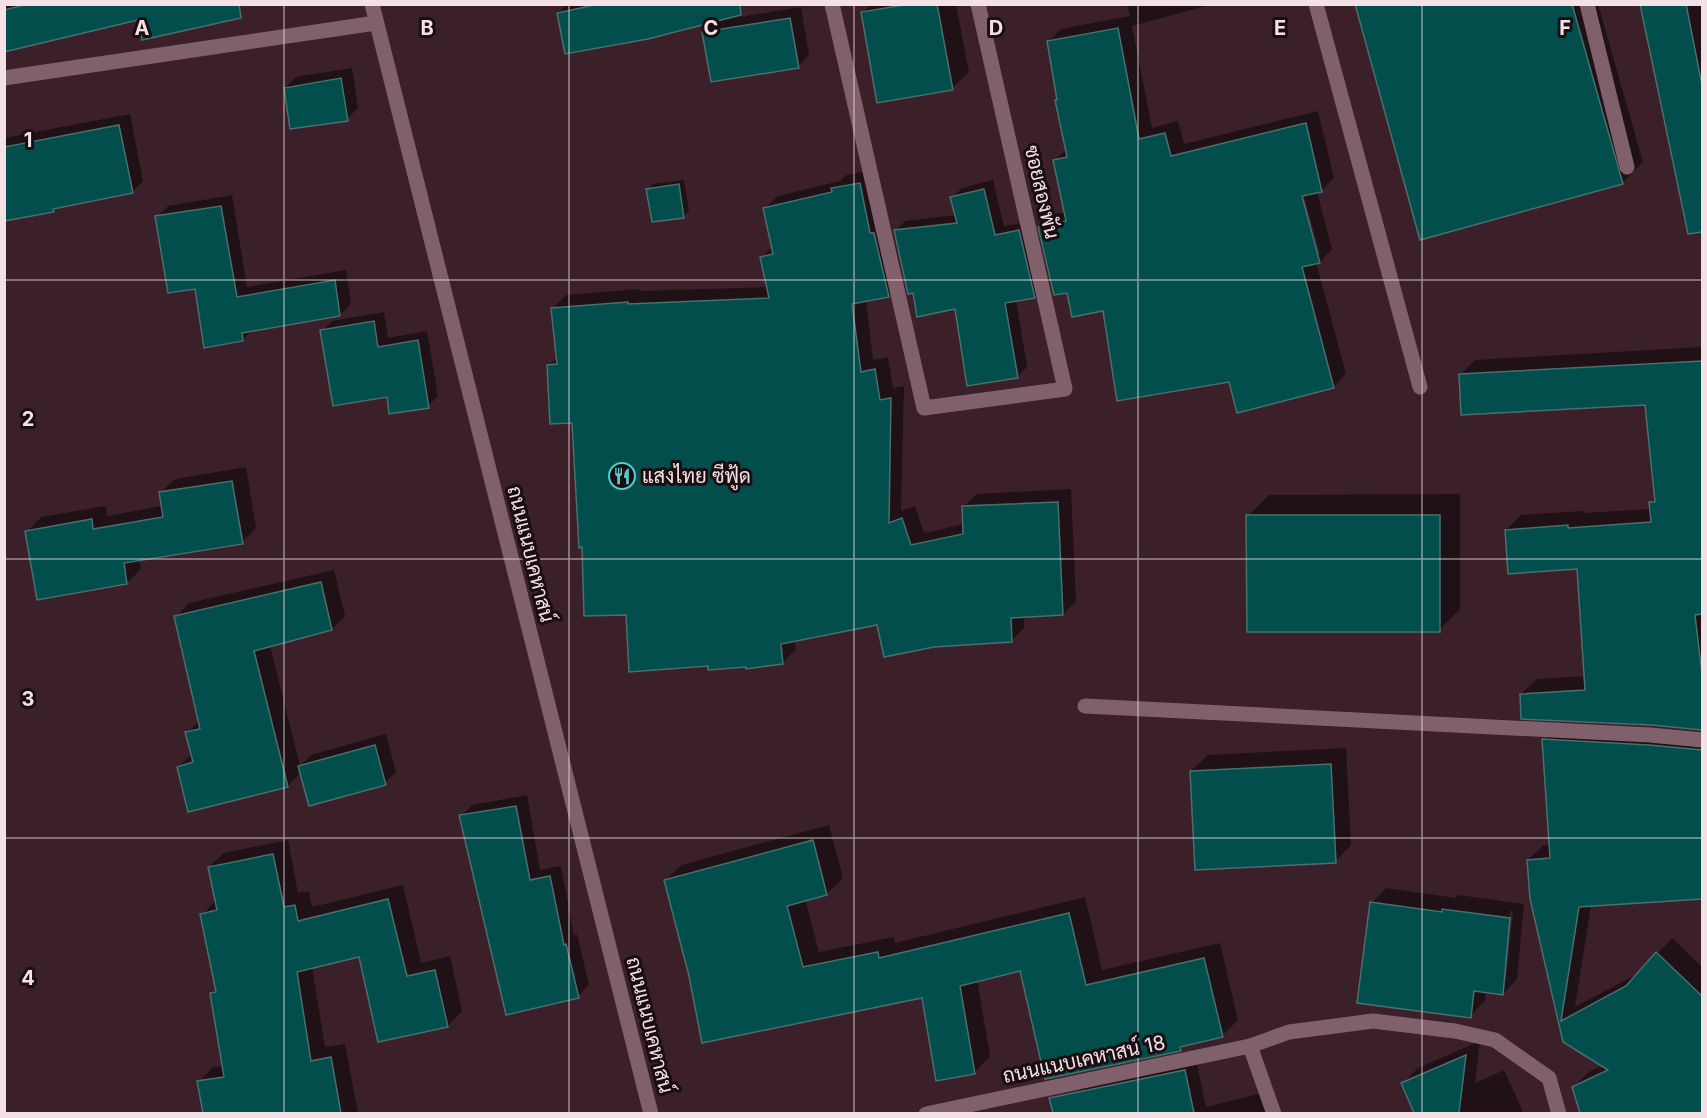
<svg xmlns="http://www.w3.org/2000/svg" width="1707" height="1118" viewBox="0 0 1707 1118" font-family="Inter,Sarabun,sans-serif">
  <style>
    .shadow { fill: #0007; fill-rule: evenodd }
    .building { fill: #024e4d; stroke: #496f6e; stroke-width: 1.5 }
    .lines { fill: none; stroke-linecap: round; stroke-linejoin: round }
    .minor { stroke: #80616b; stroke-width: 15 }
    .grid { fill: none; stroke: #f3e1e6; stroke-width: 1.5; stroke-opacity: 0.55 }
    .labels { text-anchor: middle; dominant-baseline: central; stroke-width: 6; stroke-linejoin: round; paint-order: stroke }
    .street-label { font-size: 20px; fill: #f3e1e6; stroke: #1a0e12 }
    .poi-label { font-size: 20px; fill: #f3e1e6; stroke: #1a0e12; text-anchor: start }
    .grid-label { font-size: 20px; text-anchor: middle; font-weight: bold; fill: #f3e1e6; stroke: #1a0e12; stroke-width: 6; stroke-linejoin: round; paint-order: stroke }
  </style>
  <rect width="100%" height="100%" fill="#3b2029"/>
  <g class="shadow">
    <polygon points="4,4 111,4 4,51"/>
    <polygon points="567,4 717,4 558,13"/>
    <polygon points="871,4 956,4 969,72 952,88 863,13"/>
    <path d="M 1127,4 L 1213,4 L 1132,26 L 1152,128 L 1178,121 L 1184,144 L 1318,111 L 1334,178 L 1322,190 L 1317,192 L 1332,249 L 1320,262 L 1316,262 L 1346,374 L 1333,387 L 1230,380 L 1104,309 L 1069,291 L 1040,227 L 1053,214 L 1066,212 L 1055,160 L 1067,149 L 1056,101 L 1059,98 L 1048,42 L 1061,29 L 1130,16 ZM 1302,189 L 1320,254 L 1317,254 L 1299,190 Z"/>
    <polygon points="1356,4 1598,4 1643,162 1622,183"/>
    <polygon points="1642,4 1702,4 1702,215 1687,218"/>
    <polygon points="801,7 809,55 798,66 704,32 715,21"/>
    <polygon points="352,68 358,108 347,119 285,88 296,77"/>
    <polygon points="130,114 143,181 132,192 57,207 53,210 4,220 4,138"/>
    <polygon points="873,170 901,283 888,296 866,300 873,360 888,357 893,388 904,386 901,511 915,506 924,533 964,524 963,507 977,494 1071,489 1076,601 1063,614 1024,616 1024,628 1011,641 878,624 794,640 796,649 782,663 709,664 628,613 583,546 574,421 549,366 558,357 553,308 566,295 640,289 640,291 768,287 762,257 773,246 764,209 778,196 840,181 846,175"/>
    <polygon points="684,180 689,211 684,216 648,190 653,184"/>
    <polygon points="993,180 1004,226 1028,222 1043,288 1034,297 1016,300 1027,367 1017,377 956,308 914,291 895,231 905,221 956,215 952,198 962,188"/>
    <polygon points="232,195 247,287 346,270 351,304 340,315 253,330 242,340 196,287 157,217 168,206"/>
    <polygon points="384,312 388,338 427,331 438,396 428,406 388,396 322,331 332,321"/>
    <polygon points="1702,347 1702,729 1651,724 1521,694 1537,679 1586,676 1578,567 1506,530 1521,515 1583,511 1583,513 1652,509 1651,503 1656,498 1647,403 1460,375 1475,360"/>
    <polygon points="246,467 256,528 242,542 139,559 141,569 127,583 27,532 41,517 106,506 107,516 162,506 160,493 175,479"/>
    <polygon points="1460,494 1460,609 1439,630 1248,516 1269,495"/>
    <polygon points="334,570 345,616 332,629 270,645 300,766 311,755 386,734 396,772 385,783 301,772 288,786 178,767 192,754 187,733 200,720 176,617 189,603"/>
    <polygon points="1559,725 1702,734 1702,897 1591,905 1575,1007 1639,973 1672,938 1702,967 1702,1114 1581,1114 1573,1087 1589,1072 1603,1065 1564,1041 1528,860 1544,845 1551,845 1544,740"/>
    <polygon points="1346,748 1351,845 1335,862 1191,771 1208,755"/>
    <polygon points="527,795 540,870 561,866 574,935 577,934 589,985 578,996 461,816 472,805"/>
    <polygon points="829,825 843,878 827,894 805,899 819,952 894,937 895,943 1085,897 1102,970 1220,943 1238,1020 1222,1036 1185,1044 1180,1049 1021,969 977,980 990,1056 974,1073 923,997 690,975 665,881 681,865"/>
    <polygon points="288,840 298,893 309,891 312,907 403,885 421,963 450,956 462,1011 448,1026 361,956 312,967 325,1047 345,1044 358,1114 205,1114 199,1082 213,1067 223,1066 211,994 217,989 202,915 216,900 209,867 224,853"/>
    <path d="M 1386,888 L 1456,898 L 1458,895 L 1524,904 L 1517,979 L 1503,994 L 1486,991 L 1485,1001 L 1470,1016 L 1372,903 ZM 1510,911 L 1513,911 L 1506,979 L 1503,979 Z"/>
    <polygon points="1480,1041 1475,1083 1504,1070 1524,1114 1410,1114 1414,1109 1403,1083 1418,1068"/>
    <polygon points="1196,1059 1206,1107 1270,1091 1275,1114 1081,1114 1077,1093 1088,1082"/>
  </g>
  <g class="building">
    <polygon points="28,4 239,4 241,18 142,40 138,20 4,52 4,10"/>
    <polygon points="599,4 740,4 741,15 648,39 565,54 557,13"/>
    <polygon points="910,4 937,4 953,90 877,103 861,12"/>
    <polygon points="1355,4 1572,4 1623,184 1420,240"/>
    <polygon points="1640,4 1686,4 1702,85 1702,232 1688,234"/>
    <polygon points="790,18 799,68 711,82 702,32"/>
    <polygon points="1118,28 1139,139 1165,133 1171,156 1306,123 1322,192 1302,196 1320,263 1302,267 1334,388 1237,413 1229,382 1117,401 1103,311 1072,317 1067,293 1054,295 1038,227 1066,221 1053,160 1067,157 1055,100 1057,100 1047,41"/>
    <polygon points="341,78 348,121 290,129 284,88"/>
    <polygon points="119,125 133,193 53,209 54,212 4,221 4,147"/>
    <polygon points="860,183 870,233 874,233 889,297 852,304 861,372 875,369 880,400 891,398 889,523 902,518 911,545 963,534 962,506 1058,502 1063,615 1011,618 1012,642 934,647 884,657 877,625 781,644 783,664 746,669 746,667 708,670 708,666 629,672 626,615 584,616 582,547 579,548 572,423 550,424 547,365 557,364 551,308 628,302 628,304 769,298 760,257 773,254 763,208 832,192 831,188"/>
    <polygon points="679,184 684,218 652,222 646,189"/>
    <polygon points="984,189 995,235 1019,230 1035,298 1005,303 1018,378 967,386 955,309 917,317 913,293 908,294 894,230 957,223 950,197"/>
    <polygon points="221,206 237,297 335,280 340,316 242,333 243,341 204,348 195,289 168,293 155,216"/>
    <polygon points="374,321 378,347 418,340 429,408 389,414 387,397 333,406 320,330"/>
    <polygon points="1702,361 1702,614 1695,615 1702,674 1702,730 1651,725 1521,719 1520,694 1585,690 1577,569 1508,574 1505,530 1568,525 1568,528 1651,522 1649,502 1655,502 1645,405 1461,415 1459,374"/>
    <polygon points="232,481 243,544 124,563 127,584 37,600 25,531 92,519 93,529 163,517 159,492"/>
    <polygon points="1246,515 1440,515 1440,632 1247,632"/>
    <polygon points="321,582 332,630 254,651 288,787 188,812 177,767 193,762 185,732 200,729 174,616"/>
    <polygon points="1542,739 1649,745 1702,750 1702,899 1579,907 1561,1021 1626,986 1656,952 1702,996 1702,1113 1580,1113 1572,1087 1608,1070 1563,1042 1530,899 1527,860 1550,858"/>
    <polygon points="375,745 386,785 309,806 298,766"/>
    <polygon points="1331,764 1336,863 1195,870 1190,771"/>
    <polygon points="516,806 530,880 550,876 564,945 566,944 579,998 506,1015 459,815"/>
    <polygon points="813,840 827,895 787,906 803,967 878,952 879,958 1069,913 1086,985 1204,958 1223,1037 1180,1047 1181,1051 1045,1079 1020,971 960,986 975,1074 936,1081 922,998 702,1043 689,976 664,880"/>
    <polygon points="273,854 284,907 295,905 298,921 388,899 407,976 435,970 448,1027 378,1042 359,957 297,972 311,1061 331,1057 341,1113 203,1113 197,1081 224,1077 210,993 216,992 200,914 217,910 208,867"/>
    <polygon points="1370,902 1442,912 1442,909 1510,918 1503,995 1474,991 1471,1018 1357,1003"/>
    <polygon points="1466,1055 1459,1113 1414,1113 1401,1083"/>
    <polygon points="1185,1070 1194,1113 1053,1113 1049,1098"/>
  </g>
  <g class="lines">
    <g class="minor">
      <polyline points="372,4 651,1114"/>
      <polyline points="832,4 924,408 1065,389 978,4"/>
      <polyline points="1316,4 1420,387"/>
      <polyline points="1587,4 1627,167"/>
      <polyline points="4,78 376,23"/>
      <polyline points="1085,706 1650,735 1702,740"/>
      <polyline points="1250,1046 1274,1114"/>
      <polyline points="926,1114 1250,1046 1289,1032 1373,1021 1455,1031 1495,1040 1549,1078 1559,1114"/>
    </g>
  </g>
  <path class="grid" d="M 284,4 L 284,1114M 569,4 L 569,1114M 854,4 L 854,1114M 1138,4 L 1138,1114M 1422,4 L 1422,1114M 4,280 L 1702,280M 4,559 L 1702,559M 4,838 L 1702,838"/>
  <defs>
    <symbol id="restaurant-ring" viewBox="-11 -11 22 22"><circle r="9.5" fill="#1a0e12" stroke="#53cdca" stroke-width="1.5"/><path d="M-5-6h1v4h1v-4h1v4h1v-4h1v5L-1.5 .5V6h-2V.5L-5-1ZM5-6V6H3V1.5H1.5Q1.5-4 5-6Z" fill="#53cdca"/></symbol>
  </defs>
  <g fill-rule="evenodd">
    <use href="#restaurant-ring" x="607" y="461" width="30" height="30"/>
  </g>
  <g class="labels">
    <g class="street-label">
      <text transform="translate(1042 192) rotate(77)">ซอยสองพัน</text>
      <text transform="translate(531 554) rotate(76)">ถนนแนบเคหาสน์</text>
      <text transform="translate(650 1025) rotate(76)">ถนนแนบเคหาสน์</text>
      <text transform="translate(1084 1059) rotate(-12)">ถนนแนบเคหาสน์ 18</text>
    </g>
    <g class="poi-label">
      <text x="642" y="476">แสงไทย ซีฟู้ด</text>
    </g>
  </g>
  <g class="grid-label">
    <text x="142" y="35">A</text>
    <text x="427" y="35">B</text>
    <text x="711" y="35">C</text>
    <text x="996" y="35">D</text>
    <text x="1280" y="35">E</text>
    <text x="1565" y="35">F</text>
    <text x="28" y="147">1</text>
    <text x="28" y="426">2</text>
    <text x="28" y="706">3</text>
    <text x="28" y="985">4</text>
  </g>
  <rect width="1707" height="1118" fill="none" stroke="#f3e1e6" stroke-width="12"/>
</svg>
